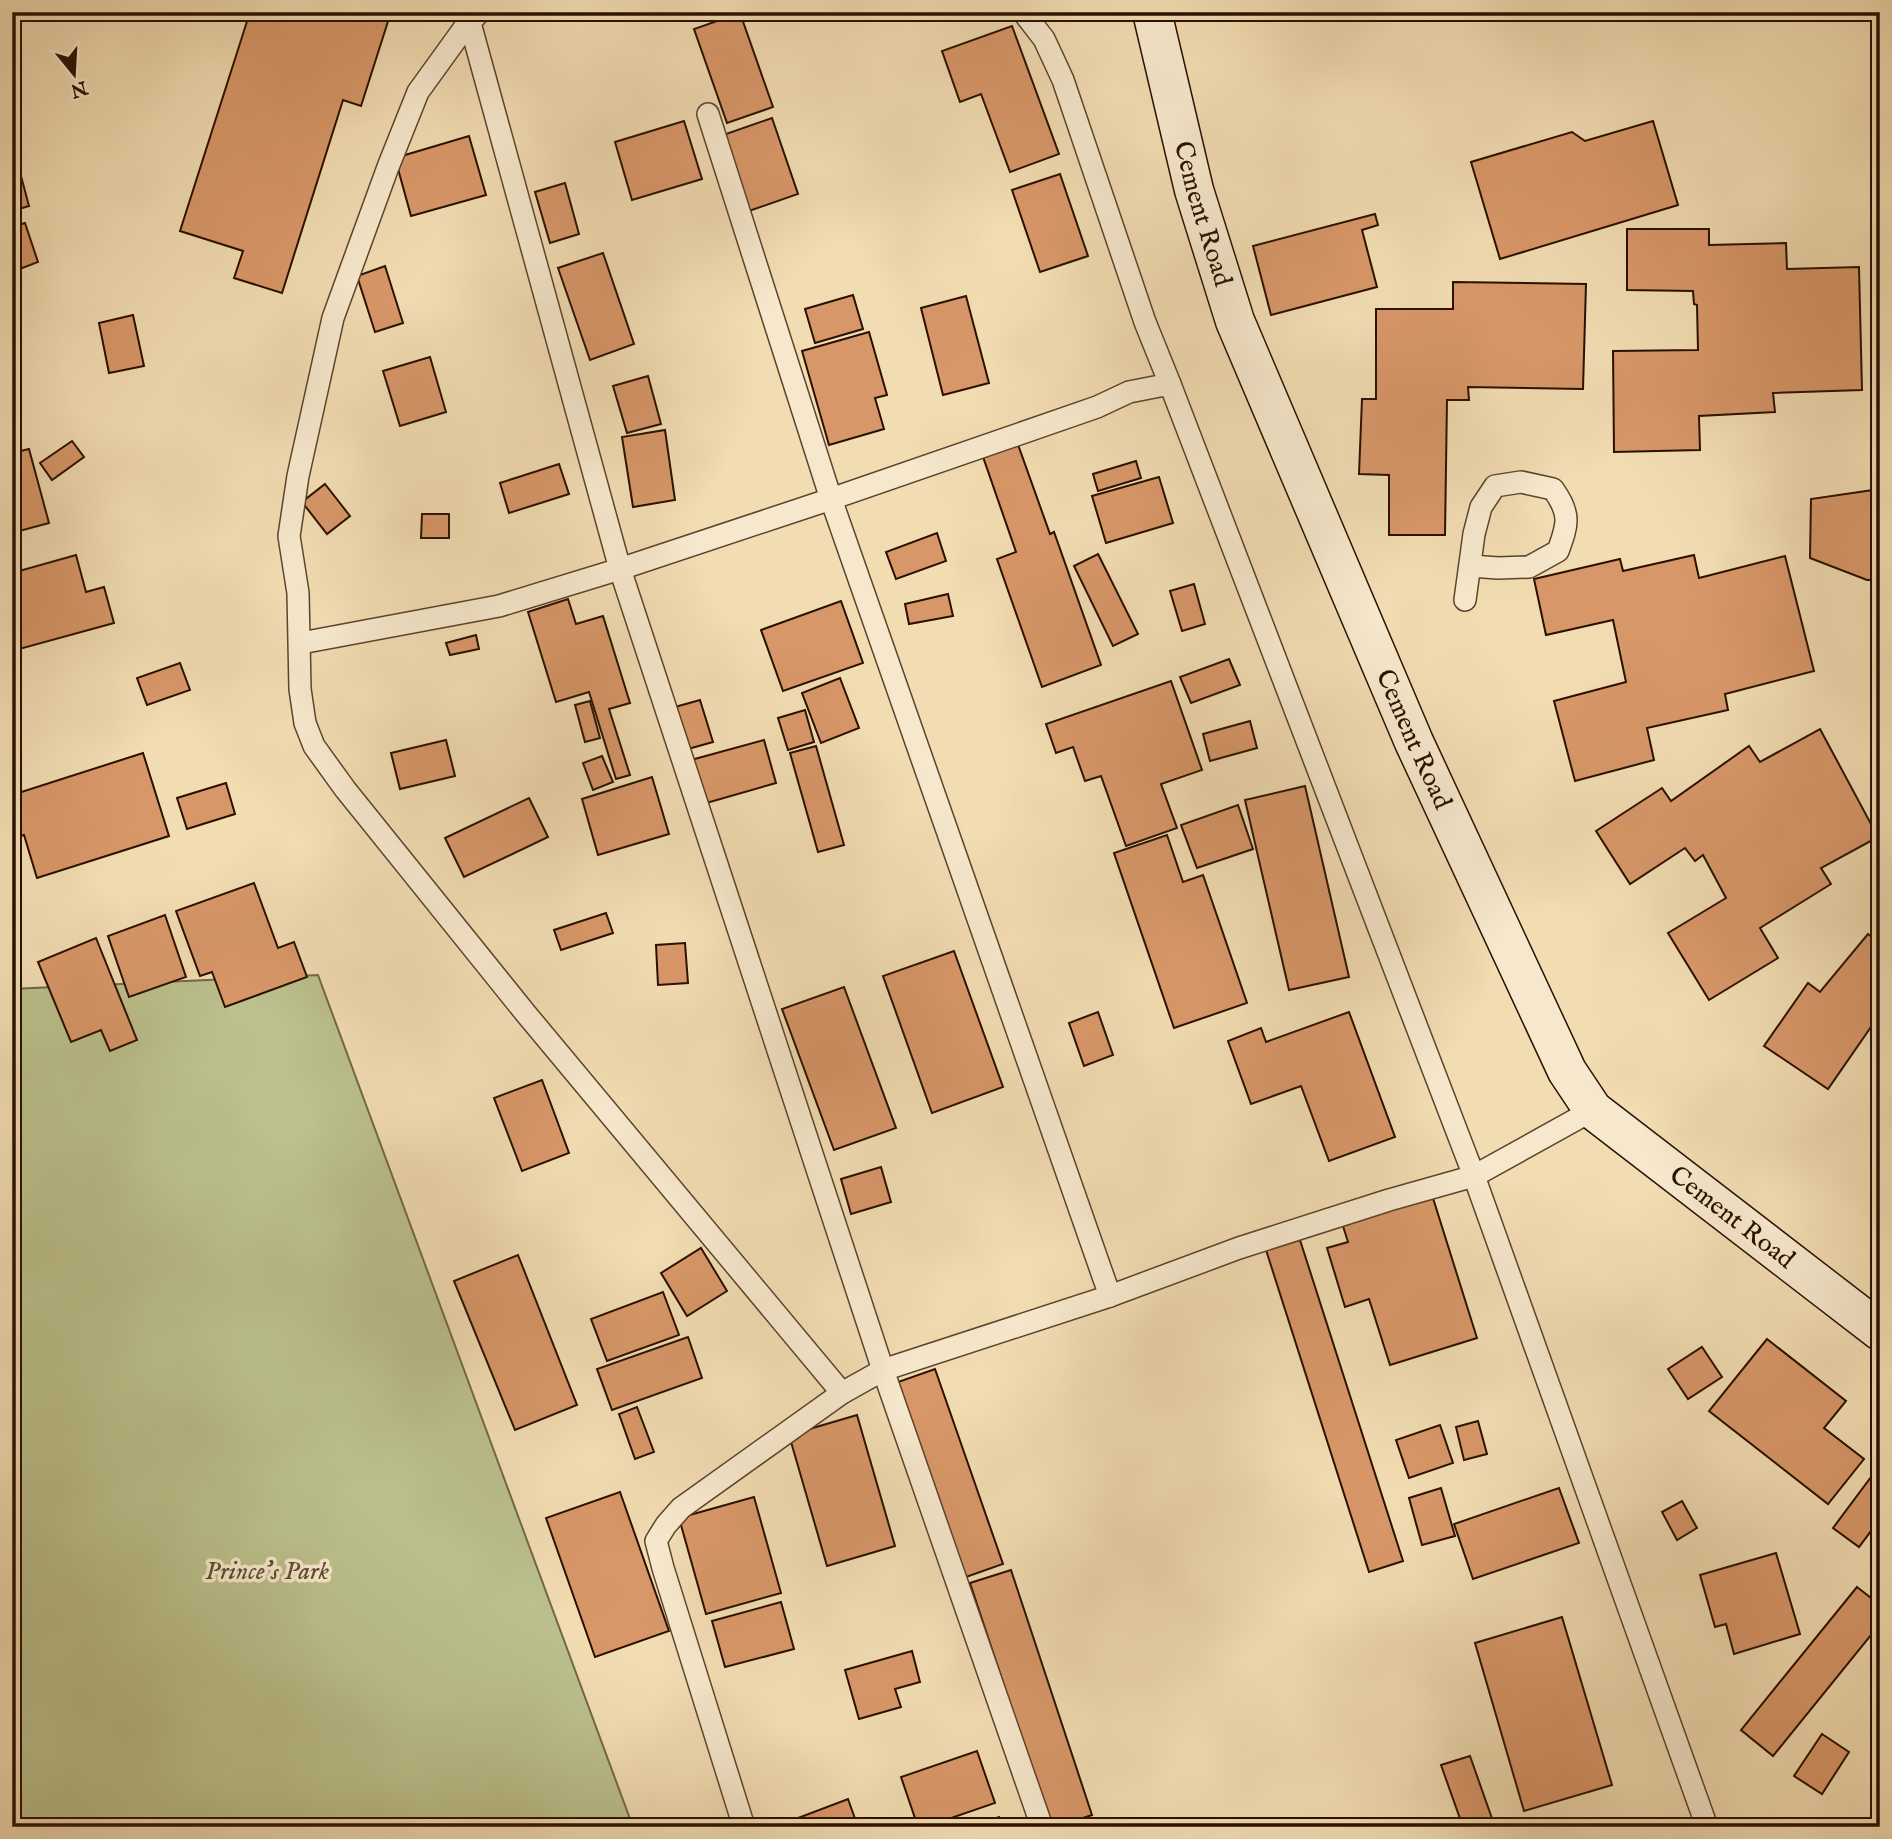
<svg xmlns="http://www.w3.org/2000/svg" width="1892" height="1839" viewBox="0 0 1892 1839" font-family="'IM FELL English',serif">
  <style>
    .green { fill: #bbc08c; stroke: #726846; stroke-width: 2 }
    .water { fill: #a1b8b8; stroke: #71756e; stroke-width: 2 }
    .building { fill: #d89769; stroke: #291000; stroke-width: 2 }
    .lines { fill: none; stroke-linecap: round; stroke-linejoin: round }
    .service-casing { stroke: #5b432c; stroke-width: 24 }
    .secondary-casing { stroke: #291000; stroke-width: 41 }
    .service { stroke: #f7e8cd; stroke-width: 21 }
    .secondary { stroke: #f7e8cd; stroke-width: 38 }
    .labels { text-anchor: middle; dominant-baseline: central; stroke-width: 7; stroke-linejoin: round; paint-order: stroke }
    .street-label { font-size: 26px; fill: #291000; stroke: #f7e8cd }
    .park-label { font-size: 26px; font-style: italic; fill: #5c4e31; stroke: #f7e8cd }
  </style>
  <rect width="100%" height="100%" fill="#f2dcb2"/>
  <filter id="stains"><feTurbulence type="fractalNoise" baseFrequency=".00286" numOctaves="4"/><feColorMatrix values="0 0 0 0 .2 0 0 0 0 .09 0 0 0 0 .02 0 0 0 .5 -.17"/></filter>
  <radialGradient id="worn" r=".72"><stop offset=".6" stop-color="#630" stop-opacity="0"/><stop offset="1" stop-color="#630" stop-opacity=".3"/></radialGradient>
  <polygon class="green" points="318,975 633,1827 12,1827 12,989"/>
  <polygon class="water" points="1871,12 1880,12 1880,97 1871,59"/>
  <g class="building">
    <polygon points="250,12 391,12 361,106 343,100 282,293 234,278 243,251 180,231"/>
    <polygon points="740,13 773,107 727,123 694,29"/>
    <polygon points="1012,26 1059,154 1010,172 981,94 960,102 942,51"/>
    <polygon points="772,118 798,194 749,211 723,135"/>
    <polygon points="684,121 702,179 632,200 615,142"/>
    <polygon points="1653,121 1678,205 1500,259 1471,162 1572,132 1585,141"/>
    <polygon points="469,136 486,195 411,216 395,158"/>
    <polygon points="17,161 29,206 12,211 12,162"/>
    <polygon points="1060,174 1088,256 1040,272 1012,190"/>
    <polygon points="565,183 579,234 550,243 535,192"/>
    <polygon points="1375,214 1378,225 1362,230 1377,287 1271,315 1253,246"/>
    <polygon points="25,223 38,262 12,272 12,227"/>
    <polygon points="1627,229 1709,229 1709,245 1786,243 1787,269 1859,267 1862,390 1773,393 1775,412 1699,416 1700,450 1614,452 1613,351 1698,350 1697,305 1694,304 1693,291 1627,290"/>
    <polygon points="603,253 634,344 590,360 558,268"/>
    <polygon points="385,266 403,323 375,332 357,276"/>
    <polygon points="1453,282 1586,284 1583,389 1468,387 1469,400 1447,400 1445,535 1389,535 1389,475 1359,474 1362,399 1376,399 1376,309 1453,309"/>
    <polygon points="853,295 863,329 815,343 805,309"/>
    <polygon points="966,296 989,383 943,395 921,308"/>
    <polygon points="133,315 144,366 109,373 99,323"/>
    <polygon points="869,332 887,395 875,398 884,429 829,445 802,351"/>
    <polygon points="430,357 446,412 400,426 383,371"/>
    <polygon points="648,376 661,424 627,433 613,386"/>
    <polygon points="665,430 675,500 633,507 622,437"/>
    <polygon points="1016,439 1050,534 1054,532 1101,665 1042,687 997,559 1016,552 981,451"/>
    <polygon points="72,441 84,457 52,480 40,463"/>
    <polygon points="29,449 49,523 12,533 12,453"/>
    <polygon points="1136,461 1141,478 1098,491 1093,474"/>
    <polygon points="559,464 569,494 509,513 500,483"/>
    <polygon points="1159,477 1173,523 1106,543 1092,496"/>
    <polygon points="325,484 350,516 327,534 302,502"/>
    <polygon points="1880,489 1880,580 1867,580 1810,558 1811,499"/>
    <polygon points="422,514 449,514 449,538 421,538"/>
    <polygon points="937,533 946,561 896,579 886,552"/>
    <polygon points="1098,554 1138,634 1113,646 1074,566"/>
    <polygon points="76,555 86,592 104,587 114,623 12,651 12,573"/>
    <polygon points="1694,555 1699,578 1785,556 1814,671 1725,694 1728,710 1647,728 1654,760 1575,781 1554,701 1626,682 1613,620 1546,635 1534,579 1620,559 1623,571"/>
    <polygon points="1194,584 1205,624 1182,631 1170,591"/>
    <polygon points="948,594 953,616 909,624 905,604"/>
    <polygon points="568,599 576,624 603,616 630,703 609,709 630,775 616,779 589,692 556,702 528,612"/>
    <polygon points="841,601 863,663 783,691 761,630"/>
    <polygon points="476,635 479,649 450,655 446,643"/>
    <polygon points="1229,659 1240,685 1191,703 1180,677"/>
    <polygon points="180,663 190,690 147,705 137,678"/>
    <polygon points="840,678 859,728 821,743 802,693"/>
    <polygon points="1171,681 1202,770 1161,784 1177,828 1126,846 1101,776 1085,781 1073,747 1056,753 1046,724"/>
    <polygon points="700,700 713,742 688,749 675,707"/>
    <polygon points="590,701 600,738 585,742 575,705"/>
    <polygon points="805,710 814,742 788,750 778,718"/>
    <polygon points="1250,721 1257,748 1210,761 1203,734"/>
    <polygon points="1820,729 1878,837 1821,868 1831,884 1760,928 1778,958 1709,1000 1668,933 1726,898 1703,855 1695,861 1685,848 1630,884 1596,831 1662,788 1671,801 1749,746 1760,762"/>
    <polygon points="446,740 455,776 400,789 391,753"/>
    <polygon points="764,740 776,783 703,804 691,760"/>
    <polygon points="816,746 844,845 818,852 790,753"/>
    <polygon points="143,753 169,836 37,878 24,835 20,836 12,810 12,795"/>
    <polygon points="602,756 613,782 593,790 583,763"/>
    <polygon points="652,777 669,834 598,855 582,799"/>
    <polygon points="226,783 235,814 187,829 177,798"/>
    <polygon points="1305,786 1349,977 1289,990 1245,800"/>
    <polygon points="529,798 548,837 464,877 445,838"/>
    <polygon points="1238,805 1253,849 1197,868 1181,825"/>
    <polygon points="1167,835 1183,882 1203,875 1247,1003 1174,1028 1114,853"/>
    <polygon points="254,883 278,948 294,942 307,977 225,1007 212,972 200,976 176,911"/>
    <polygon points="606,913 613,933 561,950 554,930"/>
    <polygon points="165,915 186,977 129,997 108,936"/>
    <polygon points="1868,934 1880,944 1880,1033 1871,1027 1828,1089 1764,1046 1808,983 1820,992"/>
    <polygon points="96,938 137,1040 110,1051 101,1030 71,1042 38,962"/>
    <polygon points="685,943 688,983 658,985 656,945"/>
    <polygon points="954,951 1003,1087 932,1113 883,976"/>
    <polygon points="844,987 896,1128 834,1150 782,1009"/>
    <polygon points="1098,1012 1113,1055 1084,1066 1069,1023"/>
    <polygon points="1349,1012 1395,1137 1329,1161 1301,1086 1251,1104 1228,1041 1261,1028 1266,1042"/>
    <polygon points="542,1080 569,1153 522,1171 494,1098"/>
    <polygon points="881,1167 891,1202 851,1214 841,1179"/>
    <polygon points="1432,1195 1477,1338 1390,1365 1369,1299 1345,1307 1327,1248 1348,1242 1342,1223"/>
    <polygon points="1300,1240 1403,1561 1369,1572 1266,1250"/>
    <polygon points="701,1248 727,1291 687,1316 661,1273"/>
    <polygon points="518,1255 577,1405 515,1430 454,1281"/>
    <polygon points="663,1292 679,1335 607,1361 591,1319"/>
    <polygon points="688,1337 702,1378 612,1410 597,1369"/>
    <polygon points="1767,1339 1846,1401 1824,1428 1864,1459 1828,1504 1709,1411"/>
    <polygon points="1702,1347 1722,1377 1688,1399 1668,1369"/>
    <polygon points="935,1369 1003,1564 966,1577 898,1382"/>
    <polygon points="637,1407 654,1452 635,1459 619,1414"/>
    <polygon points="857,1415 895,1546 827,1566 789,1435"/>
    <polygon points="1478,1421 1487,1454 1464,1460 1456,1427"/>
    <polygon points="1440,1425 1453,1463 1409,1478 1396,1440"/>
    <polygon points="1880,1465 1880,1519 1859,1547 1833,1528"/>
    <polygon points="1441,1488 1455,1536 1422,1545 1409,1498"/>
    <polygon points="1559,1488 1579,1543 1473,1579 1454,1524"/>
    <polygon points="620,1492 669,1631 595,1657 546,1518"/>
    <polygon points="754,1497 781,1593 706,1614 679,1518"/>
    <polygon points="1682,1501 1697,1528 1677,1540 1662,1512"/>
    <polygon points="1776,1553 1800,1634 1734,1654 1726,1624 1715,1627 1700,1575"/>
    <polygon points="1011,1570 1092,1815 1056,1827 1051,1827 970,1583"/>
    <polygon points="1857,1587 1880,1605 1880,1624 1773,1756 1741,1730"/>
    <polygon points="781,1602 794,1649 725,1667 712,1621"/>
    <polygon points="1562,1617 1612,1785 1524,1811 1475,1643"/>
    <polygon points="912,1651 920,1682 895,1689 901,1707 859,1719 845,1670"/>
    <polygon points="1822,1734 1849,1752 1822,1794 1794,1776"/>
    <polygon points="977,1751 995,1803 925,1827 918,1827 901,1777"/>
    <polygon points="1470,1756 1495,1827 1463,1827 1441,1765"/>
    <polygon points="848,1799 858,1827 777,1827 777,1826"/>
    <polygon points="999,1817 1003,1827 972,1827"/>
  </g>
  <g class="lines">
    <defs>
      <g id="service">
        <polyline points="467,12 620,569 883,1370 1042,1827"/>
        <polyline points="476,16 470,20 418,92 388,167 333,318 298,476 289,536 298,593 300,689 305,723 314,746 345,789 527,1015 842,1393"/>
        <polyline points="708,114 831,499 1110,1296"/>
        <polyline points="1170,384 1474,1176 1593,1110"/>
        <path d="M 1465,600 L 1474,534 L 1481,507 L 1495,486 L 1521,482 L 1553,489 C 1571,514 1568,524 1558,551 L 1529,567 L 1498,568 L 1471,566"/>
        <polyline points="301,643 499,606 620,569 831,499 1097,407 1129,392 1170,384 1145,322 1063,80 1044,39 1023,12"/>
        <polyline points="744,1827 663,1568 656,1541 666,1525 681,1508 842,1393 883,1370 1110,1296 1239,1248 1389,1200 1474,1176 1707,1827"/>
      </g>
      <g id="secondary">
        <path id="s1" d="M 1152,12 L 1194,190 L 1235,321 L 1414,742 L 1567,1071 L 1593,1110 L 1880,1331"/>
      </g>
    </defs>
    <use href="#service" class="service-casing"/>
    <use href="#secondary" class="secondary-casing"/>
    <use href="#service" class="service"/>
    <use href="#secondary" class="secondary"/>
  </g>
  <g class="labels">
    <g class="street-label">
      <text stroke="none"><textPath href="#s1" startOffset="208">Cement Road</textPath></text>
      <text stroke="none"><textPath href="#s1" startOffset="775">Cement Road</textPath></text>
      <text stroke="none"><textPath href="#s1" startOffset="1363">Cement Road</textPath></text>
    </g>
    <g class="park-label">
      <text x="267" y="1571">Prince's Park</text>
    </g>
  </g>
  <rect width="1892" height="1839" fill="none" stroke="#f2dcb2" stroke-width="42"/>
  <rect x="14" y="14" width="1864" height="1811" fill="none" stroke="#291000" stroke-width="3.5"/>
  <rect x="21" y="21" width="1850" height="1797" fill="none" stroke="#291000" stroke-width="2"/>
  <g transform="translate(74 74) rotate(162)" stroke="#f7e8cd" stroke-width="5" paint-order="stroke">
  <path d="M0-5L12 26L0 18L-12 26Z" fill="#291000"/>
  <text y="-10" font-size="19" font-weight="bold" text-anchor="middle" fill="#291000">N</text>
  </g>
  <rect width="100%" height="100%" filter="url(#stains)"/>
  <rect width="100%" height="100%" fill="url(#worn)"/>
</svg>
